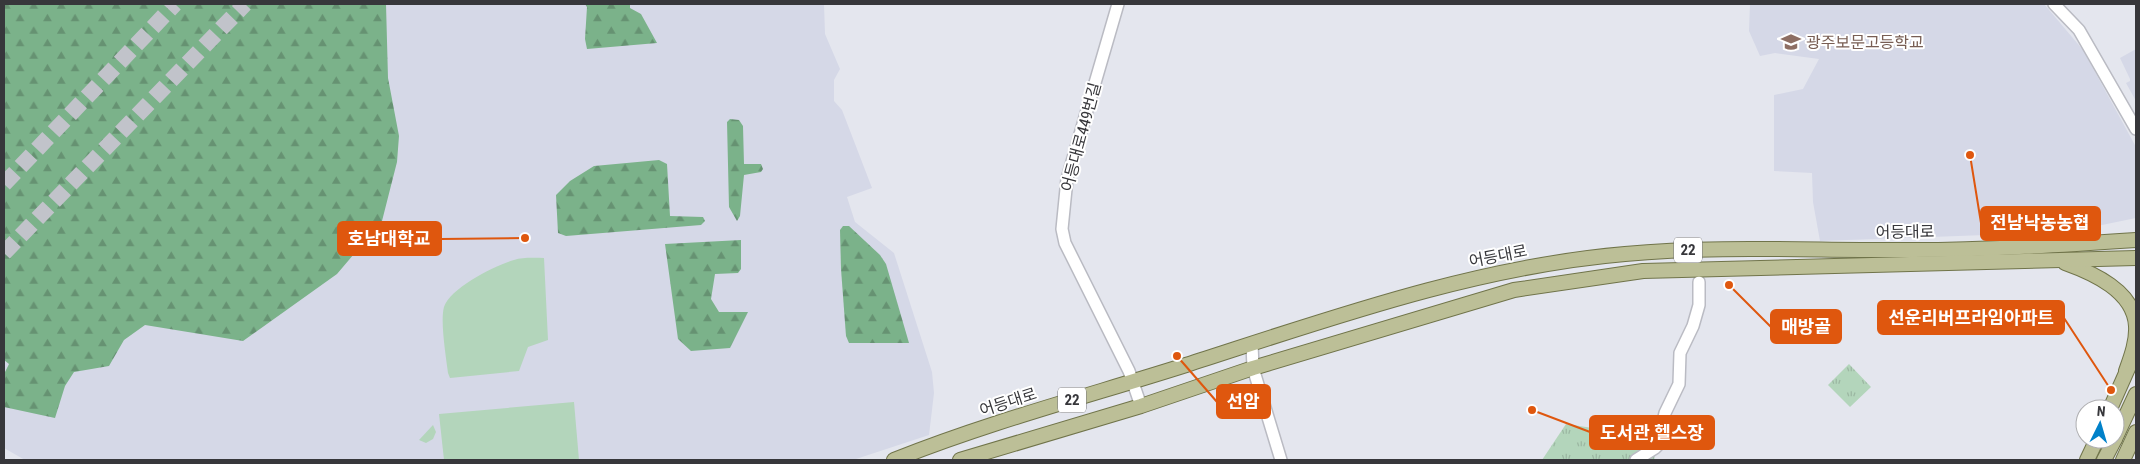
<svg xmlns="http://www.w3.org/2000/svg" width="2140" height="464" viewBox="0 0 2140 464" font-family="'Roboto Condensed','Noto Sans KR',sans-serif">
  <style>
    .built { fill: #d5d8e7 }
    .grass { fill: #b3d5bb }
    .forest { fill: url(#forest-firs) }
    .park { fill: url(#park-tufts) }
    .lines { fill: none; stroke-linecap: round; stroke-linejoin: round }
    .highway-tunnel { stroke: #c1c3ca; stroke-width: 16; stroke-dasharray: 16 8; stroke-linecap: butt }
    .minor-casing { stroke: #babbc3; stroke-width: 14 }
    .major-casing { stroke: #70744a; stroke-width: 16 }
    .minor { stroke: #fff; stroke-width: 11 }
    .major { stroke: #bcbf97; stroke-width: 14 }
    .labels { text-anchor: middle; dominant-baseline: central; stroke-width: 4; stroke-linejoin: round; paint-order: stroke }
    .shield { fill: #fff; stroke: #737376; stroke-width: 1 }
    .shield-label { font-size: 15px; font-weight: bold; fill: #37373b }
    .education-label { font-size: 16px; fill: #785e54; stroke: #fff; text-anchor: start }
    .street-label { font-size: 16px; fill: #37373b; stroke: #fff }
    .leader { fill: none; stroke: #df570e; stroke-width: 2 }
    .callout-dot { fill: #df570e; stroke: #fff; stroke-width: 2 }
    .callout { fill: #df570e; stroke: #df570e; stroke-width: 2 }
    .callout-label { font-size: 18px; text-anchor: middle; font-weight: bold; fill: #fff }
  </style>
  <defs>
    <pattern id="forest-firs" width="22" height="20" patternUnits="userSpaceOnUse" patternTransform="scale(1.25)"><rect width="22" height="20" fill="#7bb28a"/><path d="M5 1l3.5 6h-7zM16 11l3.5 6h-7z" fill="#669272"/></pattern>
    <pattern id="park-tufts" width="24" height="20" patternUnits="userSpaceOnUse" patternTransform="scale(1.25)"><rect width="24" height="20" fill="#b3d5bb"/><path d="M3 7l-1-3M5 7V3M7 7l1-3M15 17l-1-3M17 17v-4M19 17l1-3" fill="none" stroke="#9bb7a2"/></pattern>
  </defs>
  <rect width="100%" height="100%" fill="#e4e6ee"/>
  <g class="built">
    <polygon points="366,4 824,4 825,34 840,69 834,80 834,101 842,110 872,188 847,197 855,222 894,253 932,372 934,393 929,435 853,460 25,460 4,448 4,266"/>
    <polygon points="1750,4 2044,4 2083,50 2136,147 2136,218 2068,232 1820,241 1813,202 1812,173 1774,171 1774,95 1803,89 1819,59 1775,53 1760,56 1749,31"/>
    <polygon points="2136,49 2136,101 2126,83 2130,81 2130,79 2120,58"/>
  </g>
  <g class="grass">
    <path d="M 544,258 L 548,340 L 528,347 L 519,371 L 450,378 L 448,373 C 446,357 440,321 444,307 C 450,288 496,265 514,260 C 523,257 535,258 544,258 Z"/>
    <polygon points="574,402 579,460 444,460 439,414"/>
    <polygon points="433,425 436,432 433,439 426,443 419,440"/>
  </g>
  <g class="forest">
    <polygon points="4,4 386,4 388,78 399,136 397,162 382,221 337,274 243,341 145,325 124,340 109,366 74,372 65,386 55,418 4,407 4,374 9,364 4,360"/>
    <polygon points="585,4 630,4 630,8 641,14 657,43 587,49 585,39 587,7"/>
    <polygon points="730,119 739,120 743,126 744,164 761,164 763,169 761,172 744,175 740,216 737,221 729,207 727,122"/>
    <polygon points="659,160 667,164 670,216 703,217 705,221 701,225 566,236 558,233 556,195 570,181 594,166"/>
    <polygon points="843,226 849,226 880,255 886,264 909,343 849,343 846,336 841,269 840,230"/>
    <polygon points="741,240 741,269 738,273 715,274 711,299 719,312 748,312 730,348 691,351 678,339 665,244"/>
  </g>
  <g class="park">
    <polygon points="1849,364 1871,387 1850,407 1828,385"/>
    <polygon points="1566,424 1659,438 1654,460 1542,460"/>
  </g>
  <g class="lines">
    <g class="highway-tunnel">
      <polyline points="4,184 175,4"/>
      <polyline points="4,253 245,4"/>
    </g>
    <defs>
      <g id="minor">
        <polyline points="1118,4 1067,179 1062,229 1065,243 1129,371 1141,406"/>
        <polyline points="2054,4 2079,30 2136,129"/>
        <polyline points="1252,344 1253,368 1281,460"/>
        <polyline points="1636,460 1655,448 1663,440 1662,425 1665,413 1679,384 1680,353 1693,326 1699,305 1699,282"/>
      </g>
      <g id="major">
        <path d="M 2065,263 C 2093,273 2134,291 2136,326 C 2137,341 2131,357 2126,371"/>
        <polyline points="2110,409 2130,364"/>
        <polyline points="2115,439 2136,394"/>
        <path d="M 894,460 C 989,422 1088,396 1186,365 C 1329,319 1474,267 1625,254 C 1720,245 1817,251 1913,250 C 1987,250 2062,245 2136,240"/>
        <polyline points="960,460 1141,406 1253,368 1514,290 1643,271 2136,258"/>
        <polyline points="2087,460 2097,439"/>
        <polyline points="2104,460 2115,439"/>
        <polyline points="2123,460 2136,432"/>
      </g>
    </defs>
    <use href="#minor" class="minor-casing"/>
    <use href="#major" class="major-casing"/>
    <use href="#minor" class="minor"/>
    <use href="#major" class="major"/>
  </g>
  <defs>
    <symbol id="school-bare" viewBox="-9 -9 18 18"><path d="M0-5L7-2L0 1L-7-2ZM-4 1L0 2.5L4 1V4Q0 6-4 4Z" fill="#8d6e63" stroke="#fff" stroke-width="2.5" paint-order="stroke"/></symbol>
  </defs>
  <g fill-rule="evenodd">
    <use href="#school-bare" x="1777" y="28" width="28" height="28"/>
  </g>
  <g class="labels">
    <g class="shield">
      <rect x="1674" y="237.5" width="28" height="25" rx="4"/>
      <rect x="1058" y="387.5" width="28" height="25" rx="4"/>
    </g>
    <g class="shield-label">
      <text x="1688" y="250">22</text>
      <text x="1072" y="400">22</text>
    </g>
    <g class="education-label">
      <text x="1806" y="42">광주보문고등학교</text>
    </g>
    <g class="street-label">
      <text transform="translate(1081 137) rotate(-75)">어등대로449번길</text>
      <text transform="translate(1905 232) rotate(-1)">어등대로</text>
      <text transform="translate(1498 256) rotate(-11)">어등대로</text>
      <text transform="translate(1008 402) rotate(-18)">어등대로</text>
    </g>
  </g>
  <path class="leader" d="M1970 155L1981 223M525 238L441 239M2111 390L2064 318M1729 285L1771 327M1177 356L1217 402M1532 410L1590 432"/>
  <g class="callout-dot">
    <circle cx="1970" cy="155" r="5"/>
    <circle cx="525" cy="238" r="5"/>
    <circle cx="2111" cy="390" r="5"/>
    <circle cx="1729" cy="285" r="5"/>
    <circle cx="1177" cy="356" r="5"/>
    <circle cx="1532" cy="410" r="5"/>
  </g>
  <g class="callout">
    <rect x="1981" y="207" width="119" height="33" rx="5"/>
    <rect x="338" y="222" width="103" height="33" rx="5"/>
    <rect x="1878" y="301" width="186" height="33" rx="5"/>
    <rect x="1771" y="310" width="70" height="33" rx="5"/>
    <rect x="1217" y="385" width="53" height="33" rx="5"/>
    <rect x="1590" y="416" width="124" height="33" rx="5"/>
  </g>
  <g class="callout-label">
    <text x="2040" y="229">전남낙농농협</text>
    <text x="389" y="245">호남대학교</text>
    <text x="1971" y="324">선운리버프라임아파트</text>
    <text x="1806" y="333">매방골</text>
    <text x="1243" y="408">선암</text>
    <text x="1652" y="439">도서관,헬스장</text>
  </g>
  <rect width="2140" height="464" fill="none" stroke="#37373b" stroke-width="10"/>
  <g transform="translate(2100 424) rotate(5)"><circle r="24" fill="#ffffff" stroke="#afafb1"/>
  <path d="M0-4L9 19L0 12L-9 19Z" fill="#0181c9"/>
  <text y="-8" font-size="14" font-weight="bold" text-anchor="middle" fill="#37373b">N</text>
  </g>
</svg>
